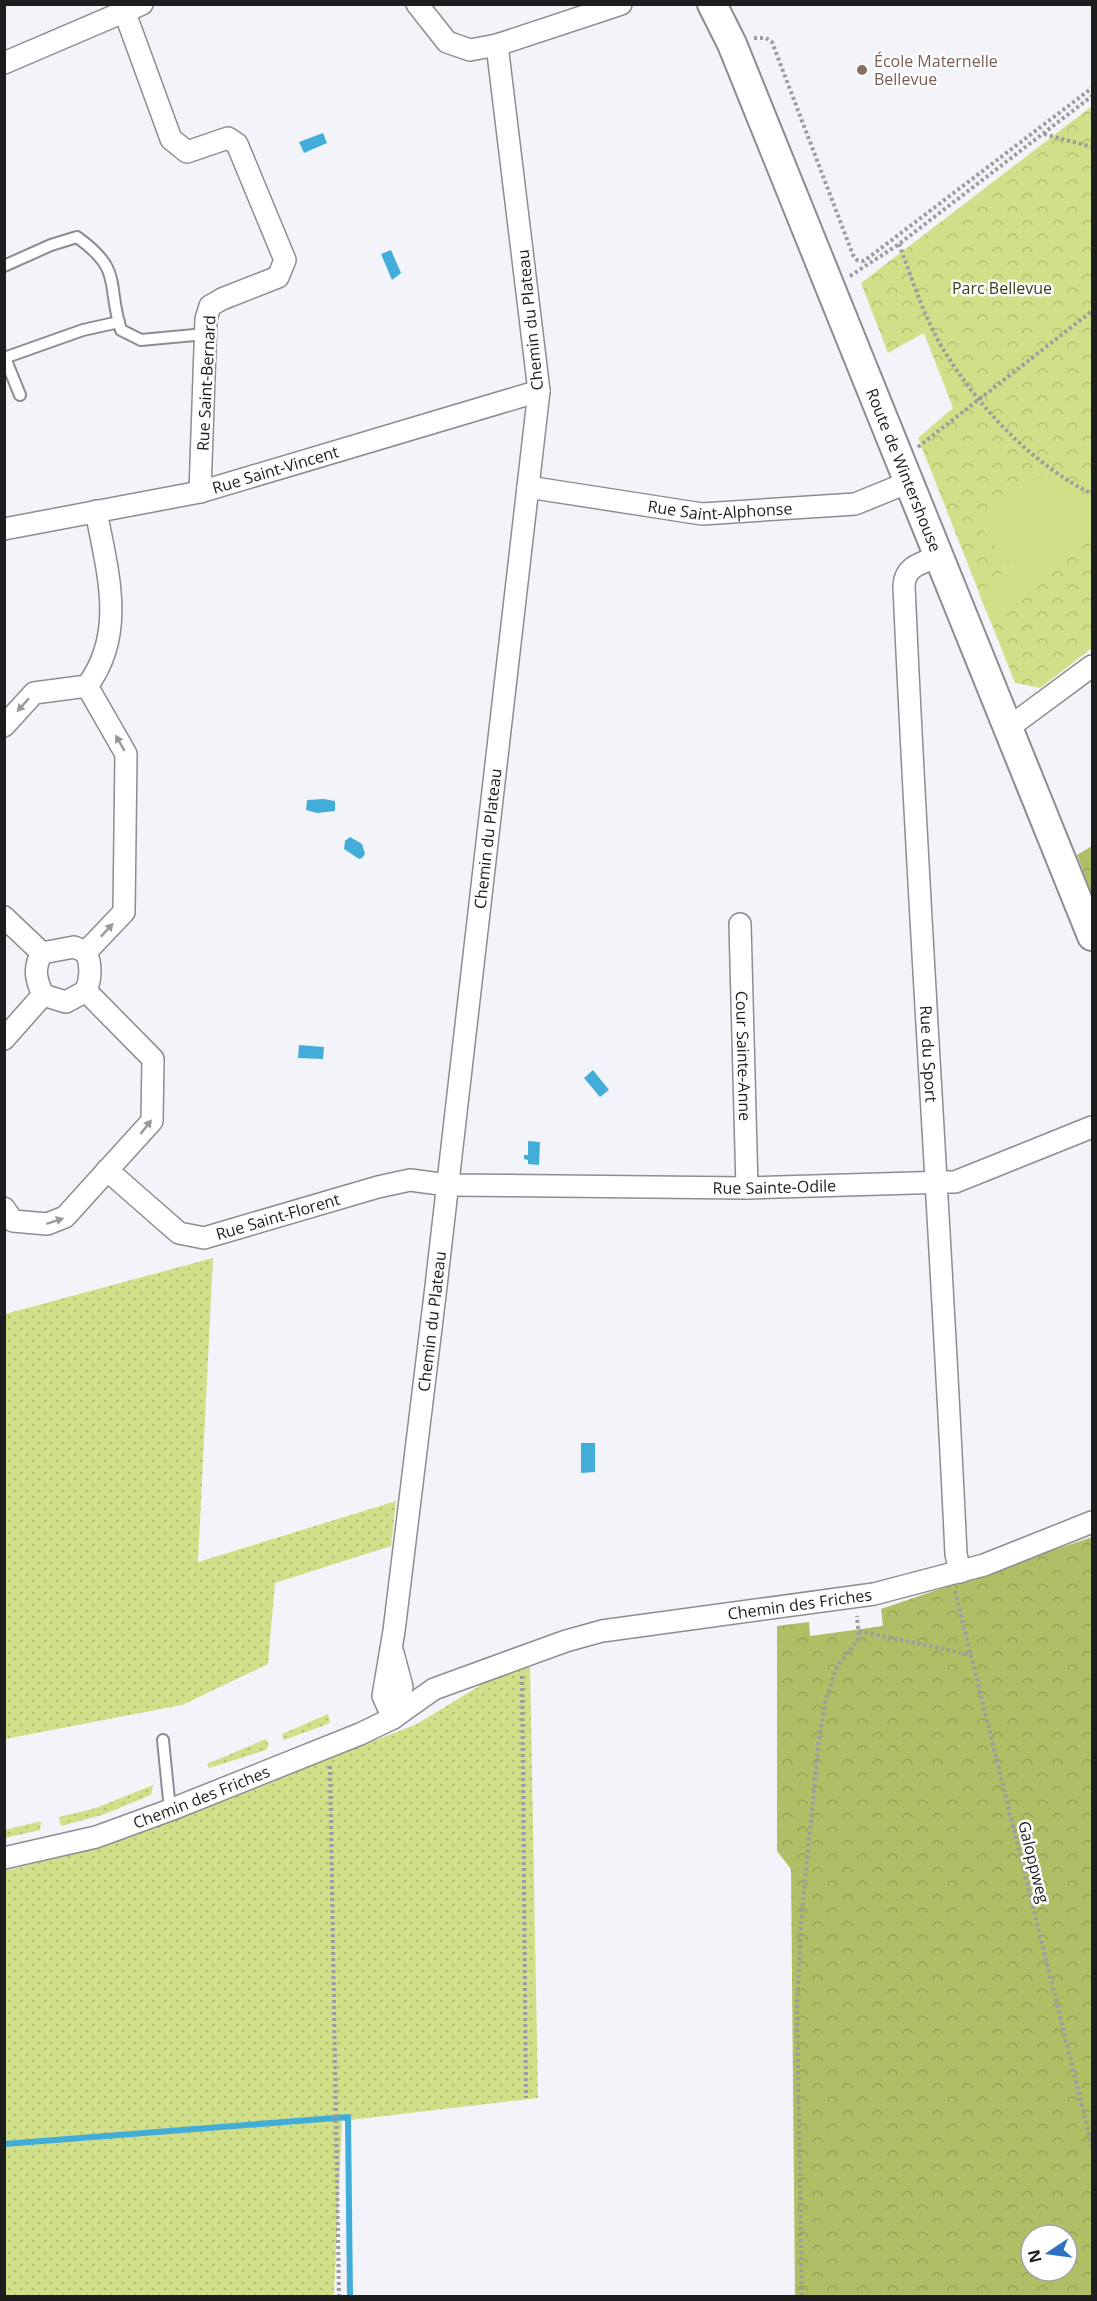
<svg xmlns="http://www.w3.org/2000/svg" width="1097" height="2301" viewBox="0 0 1097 2301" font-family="'Open Sans',sans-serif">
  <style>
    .grass { fill: url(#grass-dots) }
    .forest { fill: url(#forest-crowns); fill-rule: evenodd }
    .park { fill: url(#park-crowns) }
    .pitch { fill: #d1e088 }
    .water { fill: #43add9 }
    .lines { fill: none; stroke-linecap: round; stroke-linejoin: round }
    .stream { stroke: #43add9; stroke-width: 6 }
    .lane-casing { stroke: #8c8d91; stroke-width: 14 }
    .street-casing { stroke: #8c8d91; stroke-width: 24 }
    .secondary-casing { stroke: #8c8d91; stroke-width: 32 }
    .path { stroke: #9c9da1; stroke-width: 4; stroke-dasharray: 3 3; stroke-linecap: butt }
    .lane { stroke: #fff; stroke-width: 10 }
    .street { stroke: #fff; stroke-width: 21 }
    .secondary { stroke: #fff; stroke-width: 28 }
    .oneway { fill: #99999a }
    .education-dot { fill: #8d6e63; stroke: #fff; stroke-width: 2 }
    .labels { text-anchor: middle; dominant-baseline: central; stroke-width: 5; stroke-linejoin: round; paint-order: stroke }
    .education-label { font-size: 16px; fill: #785e54; stroke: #fff; text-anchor: start }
    .park-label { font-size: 16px; fill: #383e18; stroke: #fff }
    .street-label { font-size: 16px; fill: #1c1d1e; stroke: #fff }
  </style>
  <defs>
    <pattern id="grass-dots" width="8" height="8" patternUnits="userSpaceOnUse" patternTransform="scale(1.5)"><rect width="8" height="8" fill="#d1e088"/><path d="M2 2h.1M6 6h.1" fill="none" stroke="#b3c075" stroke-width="1.8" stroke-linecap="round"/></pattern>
    <pattern id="forest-crowns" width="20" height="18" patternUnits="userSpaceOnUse" patternTransform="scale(1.5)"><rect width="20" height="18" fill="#b0be65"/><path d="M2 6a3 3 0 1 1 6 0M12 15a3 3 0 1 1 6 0" fill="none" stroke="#97a357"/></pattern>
    <pattern id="park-crowns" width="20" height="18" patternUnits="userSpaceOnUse" patternTransform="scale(1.5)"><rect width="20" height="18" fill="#d1e088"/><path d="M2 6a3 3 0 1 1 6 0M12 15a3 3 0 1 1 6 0" fill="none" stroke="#b3c075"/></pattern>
  </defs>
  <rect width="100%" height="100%" fill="#f3f4f9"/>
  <g class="grass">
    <polygon points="213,1258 198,1562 396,1501 391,1546 275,1583 268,1664 182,1705 5,1739 5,1314"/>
    <polygon points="530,1666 538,2098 342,2121 334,2296 5,2296 4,1871 102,1847 417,1724 484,1683"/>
    <polygon points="328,1714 330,1722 328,1724 284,1740 282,1734"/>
    <polygon points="266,1739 269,1745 266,1750 209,1768 207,1764"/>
    <polygon points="153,1785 151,1795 102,1815 61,1826 59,1817 96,1808"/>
    <polygon points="41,1821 40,1830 5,1838 5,1830"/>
  </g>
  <g class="forest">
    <polygon points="1092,846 1092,894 1077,855"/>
    <path d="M 1092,1537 L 1092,2296 L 795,2296 L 791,1869 L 777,1851 L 777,1626 L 809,1622 L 810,1636 L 883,1626 L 881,1609 ZM 1031,2235 L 1067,2235 L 1067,2271 L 1031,2271 Z"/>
  </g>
  <polygon class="park" points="1092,106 1092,648 1040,688 1015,683 918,438 953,408 924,333 888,353 861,283"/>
  <polygon class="pitch" points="1046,473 1071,493 1092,503 1092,537 989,618 979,594 1012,565 979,525"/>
  <g class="water">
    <polygon points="323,133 327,143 304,153 299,142"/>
    <polygon points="391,250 401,273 392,280 381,254"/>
    <polygon points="324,799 335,801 335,811 317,813 306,810 307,800"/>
    <polygon points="350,837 362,844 365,854 362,858 359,859 344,849 345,841"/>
    <polygon points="299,1045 324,1047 323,1059 298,1058"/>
    <polygon points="593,1070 609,1090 600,1097 584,1078"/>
    <polygon points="528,1141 540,1142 539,1165 528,1164 528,1160 524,1159 524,1155 528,1155"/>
    <polygon points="581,1443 595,1443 595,1472 581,1473"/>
  </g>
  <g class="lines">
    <polyline class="stream" points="4,2144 348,2117 350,2296"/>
    <defs>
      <g id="lane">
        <path d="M 4,266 L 51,245 L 77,237 C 124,271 106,283 121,330 L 141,340 L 205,334"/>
        <polyline points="4,358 83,330 119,322"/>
        <polyline points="5,358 20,395"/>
        <polyline points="163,1740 170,1810"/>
      </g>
      <g id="street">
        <polyline points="417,4 447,42 470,50 497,45 621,4"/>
        <polyline points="125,13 171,139 187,152 228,138 237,144 285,260 278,277 222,299 210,306 206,319 200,492"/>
        <polyline points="4,63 142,4"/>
        <path id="s1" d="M 528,487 L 702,514 L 855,504 L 909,482"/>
        <path id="s2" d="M 4,529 L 200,492 L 539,391"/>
        <path id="s3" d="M 940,556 C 923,563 905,565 904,586 C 918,909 941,1231 956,1554 L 960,1572"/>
        <path d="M 4,726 L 34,693 L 87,686 C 127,633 107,570 96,511"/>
        <polyline points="1008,728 1092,666"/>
        <path d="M 4,917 L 42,953 C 33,968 36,980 43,995 L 4,1039"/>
        <path id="s4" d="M 740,924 L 747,1188"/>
        <polyline points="42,953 74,947 86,952"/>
        <polyline points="43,995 66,1002 86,991"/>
        <path id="s5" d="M 107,1170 L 179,1233 L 204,1238 L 378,1187 L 410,1180 L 448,1185 L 747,1188 L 947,1182 L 955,1182 L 1092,1127"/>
        <path d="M 4,1208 L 13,1221 L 47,1224 L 65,1217 L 152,1121 L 153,1059 L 86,991 C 91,978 92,966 86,952 L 124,912 L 126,754 L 87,686"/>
        <path id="s6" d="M 393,1718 L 383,1696 L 394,1631 L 435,1295 L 539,391 L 497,45"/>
        <polyline points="393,1718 402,1687 393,1653"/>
        <path id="s7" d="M 4,1858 L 96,1837 L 170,1810 L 360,1734 L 393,1718 L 434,1689 L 566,1641 L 602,1631 L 874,1594 L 984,1565 L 1092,1522"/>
      </g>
      <g id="secondary">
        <path id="s8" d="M 712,4 L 732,44 L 1092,936"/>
      </g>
    </defs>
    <use href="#lane" class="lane-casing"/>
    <use href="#street" class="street-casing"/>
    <use href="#secondary" class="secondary-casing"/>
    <g class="path">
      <polyline points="754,38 766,38 772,42 853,255 857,260 864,261 1092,88"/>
      <polyline points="1044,134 1092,147"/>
      <path d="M 899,244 C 912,279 924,317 943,349 C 978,407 1032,464 1092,494"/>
      <polyline points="850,276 899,244 1092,96"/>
      <polyline points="918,447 1092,311"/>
      <polyline points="955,1591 1092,2146"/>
      <polyline points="859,1631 972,1655"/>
      <polyline points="522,1676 526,2098"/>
      <polyline points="330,1766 339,2296"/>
      <polyline points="802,2296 797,2010 801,1921 819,1739 826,1699 837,1667 859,1638 857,1616"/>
    </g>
    <use href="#lane" class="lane"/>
    <use href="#street" class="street"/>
    <use href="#secondary" class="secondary"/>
  </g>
  <defs><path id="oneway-solid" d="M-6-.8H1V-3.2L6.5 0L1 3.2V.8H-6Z" transform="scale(1.5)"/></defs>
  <g class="oneway">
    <use href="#oneway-solid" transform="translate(23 705) rotate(132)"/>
    <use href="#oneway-solid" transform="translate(120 743) rotate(-120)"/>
    <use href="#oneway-solid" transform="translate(107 930) rotate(-47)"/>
    <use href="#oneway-solid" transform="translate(146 1127) rotate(-52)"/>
    <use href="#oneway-solid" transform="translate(55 1221) rotate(-18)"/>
  </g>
  <circle class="education-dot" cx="862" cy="70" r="6"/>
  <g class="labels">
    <g class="education-label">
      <text x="874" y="61">École Maternelle<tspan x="874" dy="18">Bellevue</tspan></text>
    </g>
    <g class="park-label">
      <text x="1002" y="288">Parc Bellevue</text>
    </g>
    <g class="street-label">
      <text transform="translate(530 320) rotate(-96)">Chemin du Plateau</text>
      <text transform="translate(206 383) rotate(-87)">Rue Saint-Bernard</text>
      <text stroke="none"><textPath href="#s2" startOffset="278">Rue Saint-Vincent</textPath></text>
      <text stroke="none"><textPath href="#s8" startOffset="504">Route de Wintershouse</textPath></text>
      <text stroke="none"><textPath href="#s1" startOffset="194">Rue Saint-Alphonse</textPath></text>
      <text stroke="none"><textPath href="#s6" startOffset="888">Chemin du Plateau</textPath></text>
      <text stroke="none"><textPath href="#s3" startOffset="519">Rue du Sport</textPath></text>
      <text stroke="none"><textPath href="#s4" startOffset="132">Cour Sainte-Anne</textPath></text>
      <text stroke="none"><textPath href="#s5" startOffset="700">Rue Sainte-Odile</textPath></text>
      <text stroke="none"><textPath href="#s5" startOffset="198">Rue Saint-Florent</textPath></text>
      <text stroke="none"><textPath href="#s6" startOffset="402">Chemin du Plateau</textPath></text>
      <text stroke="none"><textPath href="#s7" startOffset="842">Chemin des Friches</textPath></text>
      <text stroke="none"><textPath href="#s7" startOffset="207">Chemin des Friches</textPath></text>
      <text transform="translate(1034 1862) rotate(76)">Galoppweg</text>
    </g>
  </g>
  <rect width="1097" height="2301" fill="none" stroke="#1c1d1e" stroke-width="12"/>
  <g transform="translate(1049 2253) rotate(257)"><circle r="28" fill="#ffffff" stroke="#a4a5a5" stroke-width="1.5"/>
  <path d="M0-4.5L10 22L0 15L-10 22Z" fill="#2c71c2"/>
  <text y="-9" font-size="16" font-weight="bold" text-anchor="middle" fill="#1c1d1e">N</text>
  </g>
</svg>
